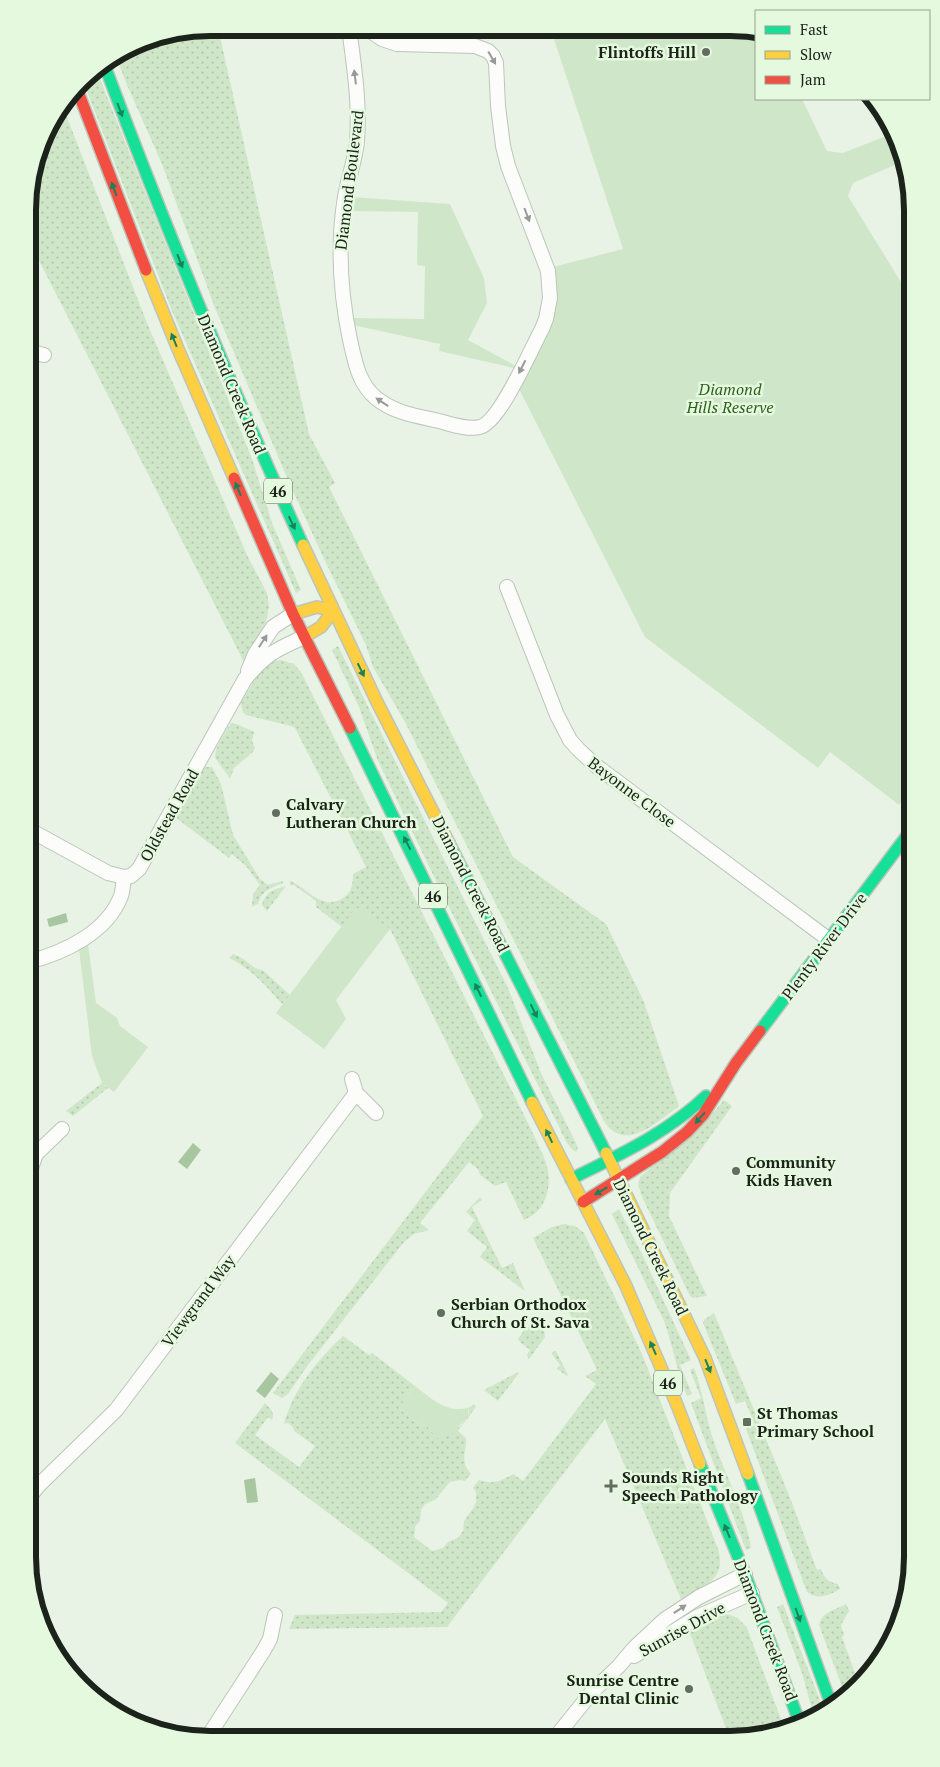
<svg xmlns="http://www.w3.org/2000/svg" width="940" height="1767" viewBox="0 0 940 1767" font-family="'PT Serif',serif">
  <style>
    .grass { fill: url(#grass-dots) }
    .park { fill: #cfe7c8 }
    .water { fill: #a8c6a0 }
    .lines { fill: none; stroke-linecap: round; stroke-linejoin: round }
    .street-casing { stroke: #bcc5ba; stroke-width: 16 }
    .fast-casing { stroke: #bcc5ba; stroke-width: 14 }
    .slow-casing { stroke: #bcc5ba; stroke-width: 14 }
    .jam-casing { stroke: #bcc5ba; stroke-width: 14 }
    .street { stroke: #fcfdfb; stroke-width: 14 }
    .fast { stroke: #16e098; stroke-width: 11 }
    .slow { stroke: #ffcf43; stroke-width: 11 }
    .jam { stroke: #f24e42; stroke-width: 11 }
    .oneway { fill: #979b96 }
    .oneway2 { fill: #198259 }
    .poi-dot { fill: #636c61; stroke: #e5f9df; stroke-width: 2 }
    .labels { text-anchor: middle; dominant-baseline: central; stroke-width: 5; stroke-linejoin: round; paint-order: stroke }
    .shield { fill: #e5f9df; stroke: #586355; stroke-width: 1 }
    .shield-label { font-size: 15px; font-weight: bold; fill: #1c231a }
    .poi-label { font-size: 16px; font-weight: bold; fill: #1c231a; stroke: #e5f9df; text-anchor: start }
    .street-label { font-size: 16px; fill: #1c231a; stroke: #e5f9df }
    .park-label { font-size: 16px; font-style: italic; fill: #2f5f1f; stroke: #e5f9df }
    .rim { fill: none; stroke: #1c231a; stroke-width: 6 }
  </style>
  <defs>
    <pattern id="grass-dots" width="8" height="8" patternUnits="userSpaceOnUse" patternTransform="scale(1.25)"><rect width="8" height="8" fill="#cfe7c8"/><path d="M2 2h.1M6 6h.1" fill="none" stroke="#b1c6ab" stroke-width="1.8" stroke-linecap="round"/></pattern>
  </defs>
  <rect width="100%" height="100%" fill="#e8f3e5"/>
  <g class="grass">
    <path d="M 210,28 L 218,28 L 309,434 L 335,483 L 329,487 L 513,857 L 606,924 L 644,1002 L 679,1106 C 657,1122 625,1154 604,1121 L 405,722 L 373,667 L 366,645 L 325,561 L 291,487 L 215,308 L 162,164 L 127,85 L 116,56 L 140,41 Z"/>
    <polygon points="96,69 252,459 272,523 301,590 296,593 172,311 83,81 89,73"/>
    <polygon points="63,107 147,323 247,555 267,593 269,607 266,622 244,662 29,241 29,186 46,129"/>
    <path d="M 338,646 L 508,988 L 541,1073 L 576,1143 L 578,1149 L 576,1152 C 567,1148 563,1134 558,1125 L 441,891 L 378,761 L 359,707 L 332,650 Z"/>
    <path d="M 281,660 L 294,664 L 301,672 L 530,1127 C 535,1139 542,1151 546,1163 C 553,1185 547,1211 524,1220 L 506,1182 L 495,1186 L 480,1175 L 478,1169 L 469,1162 L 420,1223 L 429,1230 L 414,1234 L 404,1242 L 308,1365 L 288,1394 L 282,1398 L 273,1393 L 483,1116 L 390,929 L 356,908 L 342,927 L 316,907 L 316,901 L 294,885 L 290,885 L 290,881 C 308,888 322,912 343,898 C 352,892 353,884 353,874 L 366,867 L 295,728 L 291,726 L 246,715 L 243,712 L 241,703 L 259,672 L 270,662 Z"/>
    <path d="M 231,723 L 237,724 L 254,732 L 252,741 L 255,748 L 253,752 L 234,768 L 230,779 C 226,771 220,766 216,759 C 212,751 226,731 231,723 Z"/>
    <path d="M 205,767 L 212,767 L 221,784 L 233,835 L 260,879 L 268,885 L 282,881 L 283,883 C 271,888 262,890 258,904 L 252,907 L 253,894 L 260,885 L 246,866 L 232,854 L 229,858 L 175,817 Z"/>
    <path d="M 286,886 L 267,911 L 262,905 C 265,892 275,889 286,886 Z"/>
    <path d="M 233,954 L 242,958 L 255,968 L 264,971 L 290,995 L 282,1004 C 266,986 252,969 229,958 Z"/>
    <polygon points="102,1083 108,1088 73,1116 66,1111"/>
    <polygon points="724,1100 732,1106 670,1193 669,1216 707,1296 693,1298 690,1296 643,1199 638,1185 640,1177 707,1120"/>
    <polygon points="480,1197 482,1200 472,1207 502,1268 513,1263 525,1291 480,1257 487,1247 467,1231 475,1220 466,1212"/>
    <path d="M 619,1209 L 643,1256 L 691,1360 L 680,1365 L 692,1394 L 687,1396 C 677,1372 673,1346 664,1321 L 612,1214 Z"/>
    <path d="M 564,1224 L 575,1226 L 584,1233 L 642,1354 L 718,1549 C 727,1580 704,1586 681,1599 L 605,1419 L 447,1627 L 289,1629 L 295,1615 L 441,1612 L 448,1603 L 235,1443 L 265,1403 C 270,1408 275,1412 272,1420 L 268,1417 L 255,1435 L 299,1467 L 315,1446 L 294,1431 L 293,1427 L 288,1423 L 284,1424 C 292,1391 319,1358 343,1336 L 369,1355 L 372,1353 L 415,1386 L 399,1408 L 417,1423 L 428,1427 L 436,1437 L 440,1439 L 462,1425 L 469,1413 L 468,1408 L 474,1404 L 476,1407 L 458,1431 L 466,1438 C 467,1452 459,1461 471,1474 L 465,1481 L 460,1480 L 450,1482 L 435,1500 L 425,1504 L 421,1510 L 420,1521 L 415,1527 L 414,1537 L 432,1551 L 443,1548 L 448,1542 L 458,1538 L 463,1531 L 464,1521 L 474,1507 L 476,1502 L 476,1492 L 473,1488 L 479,1480 C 492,1485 502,1481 513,1474 L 523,1481 L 596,1384 L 585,1376 L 597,1370 L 533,1238 L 552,1227 Z"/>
    <path d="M 714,1313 L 789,1495 L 817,1570 L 821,1569 C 824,1579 829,1582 838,1584 L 840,1589 C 828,1596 818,1600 807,1592 L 746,1429 L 755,1425 L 745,1401 L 736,1404 L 703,1323 L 704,1320 Z"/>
    <polygon points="533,1321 535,1321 544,1329 545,1337 529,1359 527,1355 530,1350 520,1342 518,1339 525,1329 526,1330"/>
    <polygon points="554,1351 556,1351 568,1375 567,1376 557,1369 560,1365 552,1354"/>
    <path d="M 694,1368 C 703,1391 705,1415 713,1439 C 725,1475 745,1510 751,1548 L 746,1550 L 691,1403 L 701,1398 L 690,1370 Z"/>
    <polygon points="518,1372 519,1373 498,1401 484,1390"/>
    <polygon points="783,1604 824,1711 814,1717 802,1673 777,1607"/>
    <path d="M 846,1604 L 849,1611 L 841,1625 L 844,1635 L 842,1637 L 859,1684 L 846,1697 L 819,1625 C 822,1612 835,1610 846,1604 Z"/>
    <path d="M 722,1614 C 734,1614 740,1619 747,1628 L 785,1730 L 730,1739 L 689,1631 Z"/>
  </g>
  <g class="park">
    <polygon points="551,30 756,31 756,99 802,99 827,151 843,153 891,134 903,151 904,161 853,183 848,196 912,300 912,787 899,805 830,752 818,768 645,637 518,387 556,291 553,267 623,249"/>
    <polygon points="352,197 450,204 484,278 487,303 468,340 516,366 514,368 439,351 440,344 353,325 352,318 424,319 425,266 417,265 418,212 349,211"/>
    <polygon points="356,907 390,929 336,1000 346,1019 324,1049 276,1013"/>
    <polygon points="88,944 96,1003 117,1018 120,1026 148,1047 114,1092 102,1083 92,1056 79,949"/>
    <path d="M 415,1386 C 432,1399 446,1413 468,1408 L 468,1417 L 458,1427 L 458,1431 L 440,1439 L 436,1437 L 428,1427 L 417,1423 L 399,1408 Z"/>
  </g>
  <g class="water">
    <polygon points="66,913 68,922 49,927 47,919"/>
    <polygon points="193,1143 201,1150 187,1169 178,1162"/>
    <polygon points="271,1372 279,1379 265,1398 256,1391"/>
    <polygon points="255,1478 258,1502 247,1503 244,1480"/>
  </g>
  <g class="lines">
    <defs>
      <g id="street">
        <path d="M 349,28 C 354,66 360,103 357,142 C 355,160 348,179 345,197 C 337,246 340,292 350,340 C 355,361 358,383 376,398 C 394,413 417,416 439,421 C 451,424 467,430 480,427 C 500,422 531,349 542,329 L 546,319 L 550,298 L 548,271 L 508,166 L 503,146 L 498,106 L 496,63 L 493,56 L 488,51 L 475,46 L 397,44 L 382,39 L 366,28"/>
        <polyline points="29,351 44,355"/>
        <polyline points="507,587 557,715 570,740 578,749 595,765 828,939"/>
        <polyline points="248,671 255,654 273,627 293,614"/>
        <polyline points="28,829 108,873 124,877"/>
        <path d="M 28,962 C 63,953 107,933 121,896 C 123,890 123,883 124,877 L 131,876 L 139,869 L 245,679 C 266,654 275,650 304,637"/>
        <polyline points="352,1079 356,1093 376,1113"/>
        <polyline points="30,1171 36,1154 62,1129"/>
        <polyline points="28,1499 38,1486 116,1410 356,1093"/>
        <polyline points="634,1656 697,1617 752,1593"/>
        <polyline points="207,1738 264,1650 270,1639 275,1615"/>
        <polyline points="554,1739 592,1692 619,1666 634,1648 664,1620 699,1597 745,1574"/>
      </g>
      <g id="fast">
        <path d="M 104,64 C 165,226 231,387 303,545"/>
        <polyline points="350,728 532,1102"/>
        <polyline points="449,843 606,1153"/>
        <polyline points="760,1031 912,829"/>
        <path d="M 571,1179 C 619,1155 667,1133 706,1096"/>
        <polyline points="700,1464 745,1574 800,1724"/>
        <polyline points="748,1474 832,1707"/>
      </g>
      <g id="slow">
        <polyline points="146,270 178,349 234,478"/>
        <polyline points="303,545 377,702 449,843"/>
        <polyline points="293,614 317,607 333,611 321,627 304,637"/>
        <polyline points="532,1102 626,1286 677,1405 700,1464"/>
        <polyline points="606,1153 705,1358 748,1474"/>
      </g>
      <g id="jam">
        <polyline points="77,89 146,270"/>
        <polyline points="234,478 293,614 350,728"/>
        <polyline points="583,1202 662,1152 687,1132 703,1115 736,1063 760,1031"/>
      </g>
    </defs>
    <use href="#street" class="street-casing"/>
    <use href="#fast" class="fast-casing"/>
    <use href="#slow" class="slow-casing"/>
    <use href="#jam" class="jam-casing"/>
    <use href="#street" class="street"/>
    <use href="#fast" class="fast"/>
    <use href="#slow" class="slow"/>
    <use href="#jam" class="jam"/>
  </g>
  <defs><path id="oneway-solid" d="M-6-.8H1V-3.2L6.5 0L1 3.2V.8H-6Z" transform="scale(1.25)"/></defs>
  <g class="oneway">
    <use href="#oneway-solid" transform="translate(492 58) rotate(60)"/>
    <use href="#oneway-solid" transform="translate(355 77) rotate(-97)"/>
    <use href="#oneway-solid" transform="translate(527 215) rotate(69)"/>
    <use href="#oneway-solid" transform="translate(522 367) rotate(117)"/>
    <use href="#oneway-solid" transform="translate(382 402) rotate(-146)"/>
    <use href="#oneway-solid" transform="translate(263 641) rotate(-56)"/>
    <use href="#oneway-solid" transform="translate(680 1609) rotate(-34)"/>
  </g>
  <g class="oneway2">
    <use href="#oneway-solid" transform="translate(120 110) rotate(69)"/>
    <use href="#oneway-solid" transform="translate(114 189) rotate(-110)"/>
    <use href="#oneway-solid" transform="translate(180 261) rotate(68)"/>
    <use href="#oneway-solid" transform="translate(174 340) rotate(-112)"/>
    <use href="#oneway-solid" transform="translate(238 489) rotate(-113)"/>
    <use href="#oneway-solid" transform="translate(292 523) rotate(65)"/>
    <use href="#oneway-solid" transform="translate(361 670) rotate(64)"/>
    <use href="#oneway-solid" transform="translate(407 843) rotate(-117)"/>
    <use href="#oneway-solid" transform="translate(478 990) rotate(-116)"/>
    <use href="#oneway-solid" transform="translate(534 1011) rotate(64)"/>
    <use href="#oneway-solid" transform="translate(700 1118) rotate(131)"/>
    <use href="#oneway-solid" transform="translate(549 1136) rotate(-116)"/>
    <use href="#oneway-solid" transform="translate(601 1191) rotate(149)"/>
    <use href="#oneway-solid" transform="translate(653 1348) rotate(-114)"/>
    <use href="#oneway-solid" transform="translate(708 1366) rotate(68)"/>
    <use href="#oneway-solid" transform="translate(727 1531) rotate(-113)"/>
    <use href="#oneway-solid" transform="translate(798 1615) rotate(70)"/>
  </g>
  <g class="poi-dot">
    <circle cx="706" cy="52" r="5"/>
    <circle cx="276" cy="813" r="5"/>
    <circle cx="736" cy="1171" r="5"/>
    <circle cx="441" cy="1313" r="5"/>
    <rect x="742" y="1417" width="10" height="10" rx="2.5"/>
    <path d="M608.5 1478.5h5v5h5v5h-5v5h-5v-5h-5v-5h5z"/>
    <circle cx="689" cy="1689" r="5"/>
  </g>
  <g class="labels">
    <g class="shield">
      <rect x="264" y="478.5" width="28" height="25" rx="4"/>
      <rect x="419" y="883.5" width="28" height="25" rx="4"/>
      <rect x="654" y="1370.5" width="28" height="25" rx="4"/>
    </g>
    <g class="shield-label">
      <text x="278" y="491">46</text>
      <text x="433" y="896">46</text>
      <text x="668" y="1383">46</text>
    </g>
    <g class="poi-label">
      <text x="696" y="52" text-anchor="end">Flintoffs Hill</text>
      <text x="286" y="804">Calvary<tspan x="286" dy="18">Lutheran Church</tspan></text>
      <text x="746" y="1162">Community<tspan x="746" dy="18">Kids Haven</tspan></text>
      <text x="451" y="1304">Serbian Orthodox<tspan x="451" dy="18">Church of St. Sava</tspan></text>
      <text x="757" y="1413">St Thomas<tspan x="757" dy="18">Primary School</tspan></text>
      <text x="622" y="1477">Sounds Right<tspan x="622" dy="18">Speech Pathology</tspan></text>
      <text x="679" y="1680" text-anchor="end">Sunrise Centre<tspan x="679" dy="18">Dental Clinic</tspan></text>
    </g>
    <g class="street-label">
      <text transform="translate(349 180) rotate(-83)">Diamond Boulevard</text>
      <text transform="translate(232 384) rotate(67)">Diamond Creek Road</text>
      <text transform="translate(632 792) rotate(37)">Bayonne Close</text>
      <text transform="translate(169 815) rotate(-61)">Oldstead Road</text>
      <text transform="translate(471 884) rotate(63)">Diamond Creek Road</text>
      <text transform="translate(824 946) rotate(-53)">Plenty River Drive</text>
      <text transform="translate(651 1247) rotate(64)">Diamond Creek Road</text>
      <text transform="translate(198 1301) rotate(-53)">Viewgrand Way</text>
      <text transform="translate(682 1629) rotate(-29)">Sunrise Drive</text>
      <text transform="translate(766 1630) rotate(69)">Diamond Creek Road</text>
    </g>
    <g class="park-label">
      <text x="730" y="389">Diamond<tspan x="730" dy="18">Hills Reserve</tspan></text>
    </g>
  </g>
  <path d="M0 0H940V1767H0ZM210 36H730A174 174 0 0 1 904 210V1557A174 174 0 0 1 730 1731H210A174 174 0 0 1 36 1557V210A174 174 0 0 1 210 36Z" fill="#e5f9df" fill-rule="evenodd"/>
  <path class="rim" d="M210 36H730A174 174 0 0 1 904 210V1557A174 174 0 0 1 730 1731H210A174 174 0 0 1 36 1557V210A174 174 0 0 1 210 36Z"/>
  <rect x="755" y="10" width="175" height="90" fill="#e5f9df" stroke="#95a390"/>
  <rect x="765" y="26" width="25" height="8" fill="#16e098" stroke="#95a390"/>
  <text x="800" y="35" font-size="15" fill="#1c231a">Fast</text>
  <rect x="765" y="51" width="25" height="8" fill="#ffcf43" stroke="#95a390"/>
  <text x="800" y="60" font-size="15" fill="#1c231a">Slow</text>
  <rect x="765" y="76" width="25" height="8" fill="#f24e42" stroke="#95a390"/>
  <text x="800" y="85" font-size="15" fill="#1c231a">Jam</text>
</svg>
